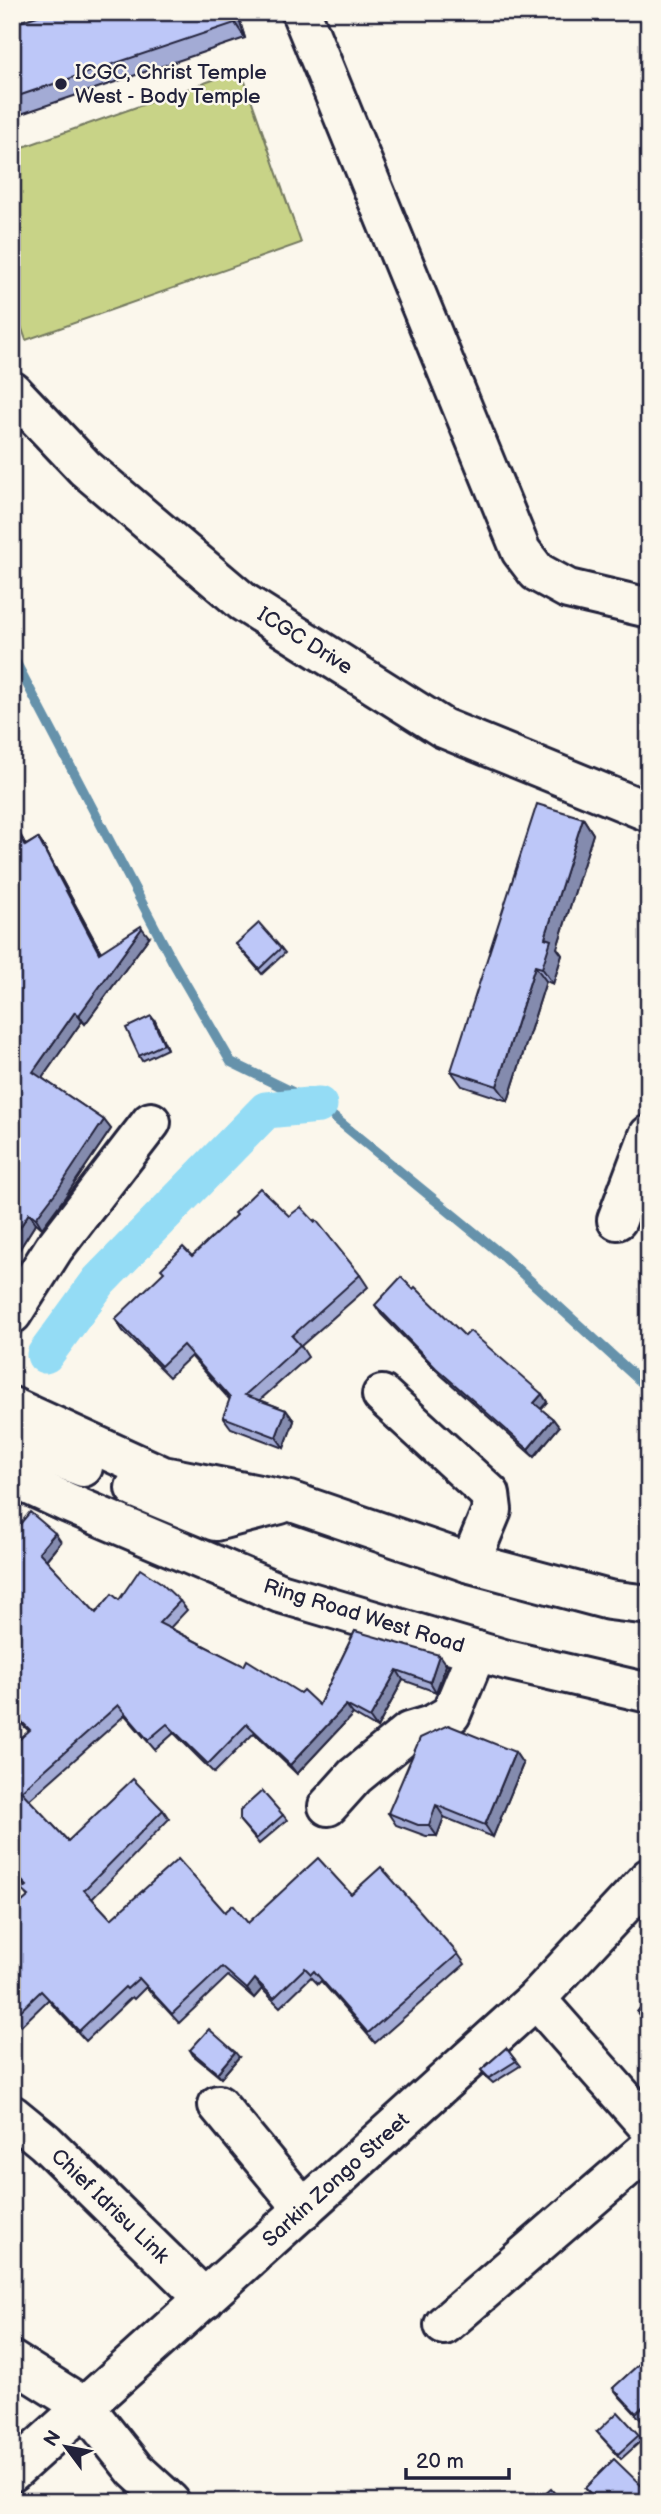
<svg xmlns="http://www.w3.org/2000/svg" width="661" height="2514" viewBox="0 0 661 2514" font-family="'Balsamiq Sans',sans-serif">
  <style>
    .grass { fill: #c8d387; stroke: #757a61; stroke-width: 2 }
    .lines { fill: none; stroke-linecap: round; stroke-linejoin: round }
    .stream { stroke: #6692ab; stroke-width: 10 }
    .canal { stroke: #94dcf5; stroke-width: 37 }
    .minor-casing { stroke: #22223b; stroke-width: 44 }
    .major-casing { stroke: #22223b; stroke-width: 44 }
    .minor { stroke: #fbf7ec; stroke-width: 38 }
    .major { stroke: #fbf7ec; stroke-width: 38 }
    .wall { fill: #a3abd5; stroke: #22223b; stroke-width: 2 }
    .shaded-wall { fill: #848bae; stroke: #22223b; stroke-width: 2 }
    .building { fill: #bdc7f8; stroke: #22223b; stroke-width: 2 }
    .poi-dot { fill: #22223b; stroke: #fbf7ec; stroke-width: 2.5 }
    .labels { text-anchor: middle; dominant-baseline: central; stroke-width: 5; stroke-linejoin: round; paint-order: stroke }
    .poi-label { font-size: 21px; fill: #22223b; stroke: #fbf7ec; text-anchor: start }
    .street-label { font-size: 21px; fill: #22223b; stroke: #fbf7ec }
  </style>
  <rect width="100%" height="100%" fill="#fbf7ec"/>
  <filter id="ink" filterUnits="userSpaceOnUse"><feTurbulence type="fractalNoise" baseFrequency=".0143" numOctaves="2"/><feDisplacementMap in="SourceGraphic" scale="14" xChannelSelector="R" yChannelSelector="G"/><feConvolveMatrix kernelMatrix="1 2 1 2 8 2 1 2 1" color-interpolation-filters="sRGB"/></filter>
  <g filter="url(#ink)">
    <polygon class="grass" points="241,70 301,243 26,340 12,301 12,151"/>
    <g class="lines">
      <polyline class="stream" points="12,655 173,962 231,1062 319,1105 502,1255 649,1389"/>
      <polyline class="canal" points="45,1355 99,1281 266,1110 319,1105"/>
      <defs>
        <g id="minor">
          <polyline points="301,12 521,551 537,572 568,589 649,608"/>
          <polyline points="12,391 85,468 243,602 443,728 649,812"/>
          <polyline points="617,1220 649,1135"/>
          <polyline points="12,1314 54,1248 151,1122"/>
          <polyline points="382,1395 490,1494 492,1510 470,1563"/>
          <polyline points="328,1806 355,1776 409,1732 432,1725 451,1714 477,1651"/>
          <polyline points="536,1999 649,2127"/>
          <polyline points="218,2105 304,2209"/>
          <polyline points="12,2115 45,2142 205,2299"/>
          <polyline points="444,2325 649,2148"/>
          <polyline points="12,2361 85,2407 135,2470 170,2502"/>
          <polyline points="12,2472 536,1999 649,1878"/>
        </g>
        <g id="major">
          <polyline points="12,1407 163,1476 289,1501 470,1563 609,1600 649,1605"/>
          <polyline points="12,1440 83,1467"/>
          <polyline points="12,1477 66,1502 280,1593 507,1660 649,1693"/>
          <polyline points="135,1488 215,1521 280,1504"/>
        </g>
      </defs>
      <use href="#minor" class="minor-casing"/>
      <use href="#major" class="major-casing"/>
      <use href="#minor" class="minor"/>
      <use href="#major" class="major"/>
    </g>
    <g class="wall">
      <polygon points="50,12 237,12 245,38 12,117 12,24"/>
      <polygon points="583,818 593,834 557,948 562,955 553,984 546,981 508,1101 462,1086 451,1071"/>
      <polygon points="12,820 26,845 38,838 44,847 101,952 149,937 85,1024 82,1021 42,1078 104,1120 111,1129 65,1197 42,1228 36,1223 17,1253 12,1250"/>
      <polygon points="236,944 281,948 285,953 262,974"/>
      <polygon points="155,1021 167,1049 142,1061 139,1056"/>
      <polygon points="289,1216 360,1275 368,1287 301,1346 308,1357 260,1400 286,1410 294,1421 284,1448 231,1428 223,1417 230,1400 191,1356 169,1377 123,1331 115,1319 192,1256"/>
      <polygon points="375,1305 542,1394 547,1402 541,1409 553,1419 559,1427 534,1457 442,1376 381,1314"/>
      <polygon points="12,1524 16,1529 61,1542 46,1560 96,1613 119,1600 180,1601 187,1610 170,1628 319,1705 355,1631 446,1665 436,1692 403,1680 377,1728 353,1714 297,1774 254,1733 214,1773 174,1733 155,1750 125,1715 29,1800 68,1841 163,1810 169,1819 92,1899 111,1919 225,1912 248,1923 351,1894 458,1954 465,1964 375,2043 321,1981 318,1984 311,1977 280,2007 262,1989 254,1998 228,1976 179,2023 146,1987 134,1999 132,1997 86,2041 48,2000 21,2026 12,2017 12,1911 28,1897 22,1890 25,1887 12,1873 12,1755 18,1750 14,1744 29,1731 12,1715"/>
      <polygon points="515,1752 523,1764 493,1837 444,1817 437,1836 426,1836 396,1825 388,1813"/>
      <polygon points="283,1815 287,1820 259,1844 240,1821"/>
      <polygon points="649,1997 649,2026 643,2021 637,2012"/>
      <polygon points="506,2048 520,2066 493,2083 484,2075 481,2070"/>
      <polygon points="190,2050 239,2057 221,2078 193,2055"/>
      <polygon points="649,2355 649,2416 643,2422 620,2397 613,2388"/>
      <polygon points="597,2432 639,2435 642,2440 621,2459"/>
      <polygon points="585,2488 646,2490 649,2494 649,2502 596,2502"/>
    </g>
    <g class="shaded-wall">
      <polygon points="231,12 237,12 245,38 235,23"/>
      <polygon points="583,818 593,834 557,948 562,955 553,984 542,968 545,938"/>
      <polygon points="12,820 31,855 25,846 12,823"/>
      <polygon points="38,838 44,847 106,962 99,953"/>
      <polygon points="142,928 149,937 85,1024 79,1015"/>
      <polygon points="535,966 546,981 508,1101 497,1086"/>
      <polygon points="75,1012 82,1021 40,1081 33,1072"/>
      <polygon points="151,1016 155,1021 167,1049 164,1044"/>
      <polygon points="104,1120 111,1129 65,1197 42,1228 36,1218"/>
      <polygon points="29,1213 36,1223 17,1253 12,1247 12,1240"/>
      <polygon points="542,1394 547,1402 539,1411 534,1403"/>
      <polygon points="286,1410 294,1421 284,1448 276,1437"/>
      <polygon points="553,1419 559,1427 534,1457 528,1449"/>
      <polygon points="55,1533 61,1542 45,1561 39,1552"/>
      <polygon points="439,1655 446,1665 436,1692 430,1682"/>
      <polygon points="397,1670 403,1680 377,1728 370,1718"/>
      <polygon points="346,1705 353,1714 297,1774 290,1765"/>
      <polygon points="515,1752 523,1764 493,1837 485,1825"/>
      <polygon points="436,1805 444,1817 437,1836 429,1825"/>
      <polygon points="255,1979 262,1989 254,1998 247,1989"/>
      <polygon points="235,2052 239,2057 221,2078 217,2073"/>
    </g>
    <g class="building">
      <polygon points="50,12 231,12 235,23 12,98 12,24"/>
      <polygon points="537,804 583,818 545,938 551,940 542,968 535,966 497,1086 451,1071"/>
      <polygon points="12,823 25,846 38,838 99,953 141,926 142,928 79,1015 75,1012 33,1072 104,1120 59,1188 36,1218 29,1213 12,1240"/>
      <polygon points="259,923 281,948 259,969 236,944"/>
      <polygon points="151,1016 164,1044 139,1056 126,1028"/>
      <polygon points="260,1188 289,1216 301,1207 315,1222 316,1220 360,1275 292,1336 300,1345 245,1395 286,1410 276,1437 223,1417 230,1398 183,1345 161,1366 115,1319 164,1272 161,1269 183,1247 192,1256 236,1215 234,1213"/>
      <polygon points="401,1277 413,1289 415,1287 465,1336 470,1331 542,1394 534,1403 553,1419 528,1449 436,1368 375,1305"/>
      <polygon points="30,1512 55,1533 39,1552 96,1613 112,1594 119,1600 140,1569 160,1582 180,1601 159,1623 244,1666 247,1660 300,1693 303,1690 319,1705 355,1631 439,1655 430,1682 397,1670 370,1718 346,1705 290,1765 247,1724 208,1764 167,1724 148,1740 118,1705 21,1791 68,1841 133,1779 163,1810 84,1890 111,1919 178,1859 225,1912 233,1905 248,1923 318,1858 351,1894 381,1867 458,1954 368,2033 314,1971 311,1974 305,1968 274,1998 255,1979 247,1989 222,1967 172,2014 139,1978 127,1989 125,1987 79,2031 41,1991 14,2017 12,2015 12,1911 29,1896 22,1890 27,1886 12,1871 12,1755 18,1749 14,1744 30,1730 12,1712 12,1524 16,1529"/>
      <polygon points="448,1725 515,1752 485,1825 436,1805 429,1825 418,1825 388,1813 420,1738"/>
      <polygon points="262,1791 283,1815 256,1839 240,1821 240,1811"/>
      <polygon points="649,1997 649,2022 637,2012"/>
      <polygon points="209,2029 235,2052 217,2073 190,2050"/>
      <polygon points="506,2048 516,2061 489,2078 481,2070"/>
      <polygon points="649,2355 649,2401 636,2413 613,2388"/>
      <polygon points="618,2412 639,2435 618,2454 597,2432"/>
      <polygon points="614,2459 646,2490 634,2502 599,2502 585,2488"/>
      <polygon points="551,2489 562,2502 536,2502"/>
    </g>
  </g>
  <circle class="poi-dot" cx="61" cy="84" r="7"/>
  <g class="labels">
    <g class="poi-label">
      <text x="75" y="72">ICGC, Christ Temple<tspan x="75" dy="24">West - Body Temple</tspan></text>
    </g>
    <g class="street-label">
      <text transform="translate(305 641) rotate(32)">ICGC Drive</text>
      <text transform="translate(364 1616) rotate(17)">Ring Road West Road</text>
      <text transform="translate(336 2180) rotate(-42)">Sarkin Zongo Street</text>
      <text transform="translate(110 2206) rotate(44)">Chief Idrisu Link</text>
    </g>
  </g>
  <rect width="661" height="2514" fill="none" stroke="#fbf7ec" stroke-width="42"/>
  <rect x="21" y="21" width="619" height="2472" fill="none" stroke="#22223b" stroke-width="2.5" filter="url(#ink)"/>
  <g transform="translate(66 2447) rotate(302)" stroke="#fbf7ec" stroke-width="5" paint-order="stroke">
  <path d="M0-5L12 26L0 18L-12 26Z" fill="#22223b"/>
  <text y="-10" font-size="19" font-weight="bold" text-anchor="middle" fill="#22223b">N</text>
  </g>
  <path d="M406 2468v10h103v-10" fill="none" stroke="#22223b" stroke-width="3.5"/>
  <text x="416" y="2468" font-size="21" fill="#22223b" stroke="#fbf7ec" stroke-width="5" paint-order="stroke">20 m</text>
</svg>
